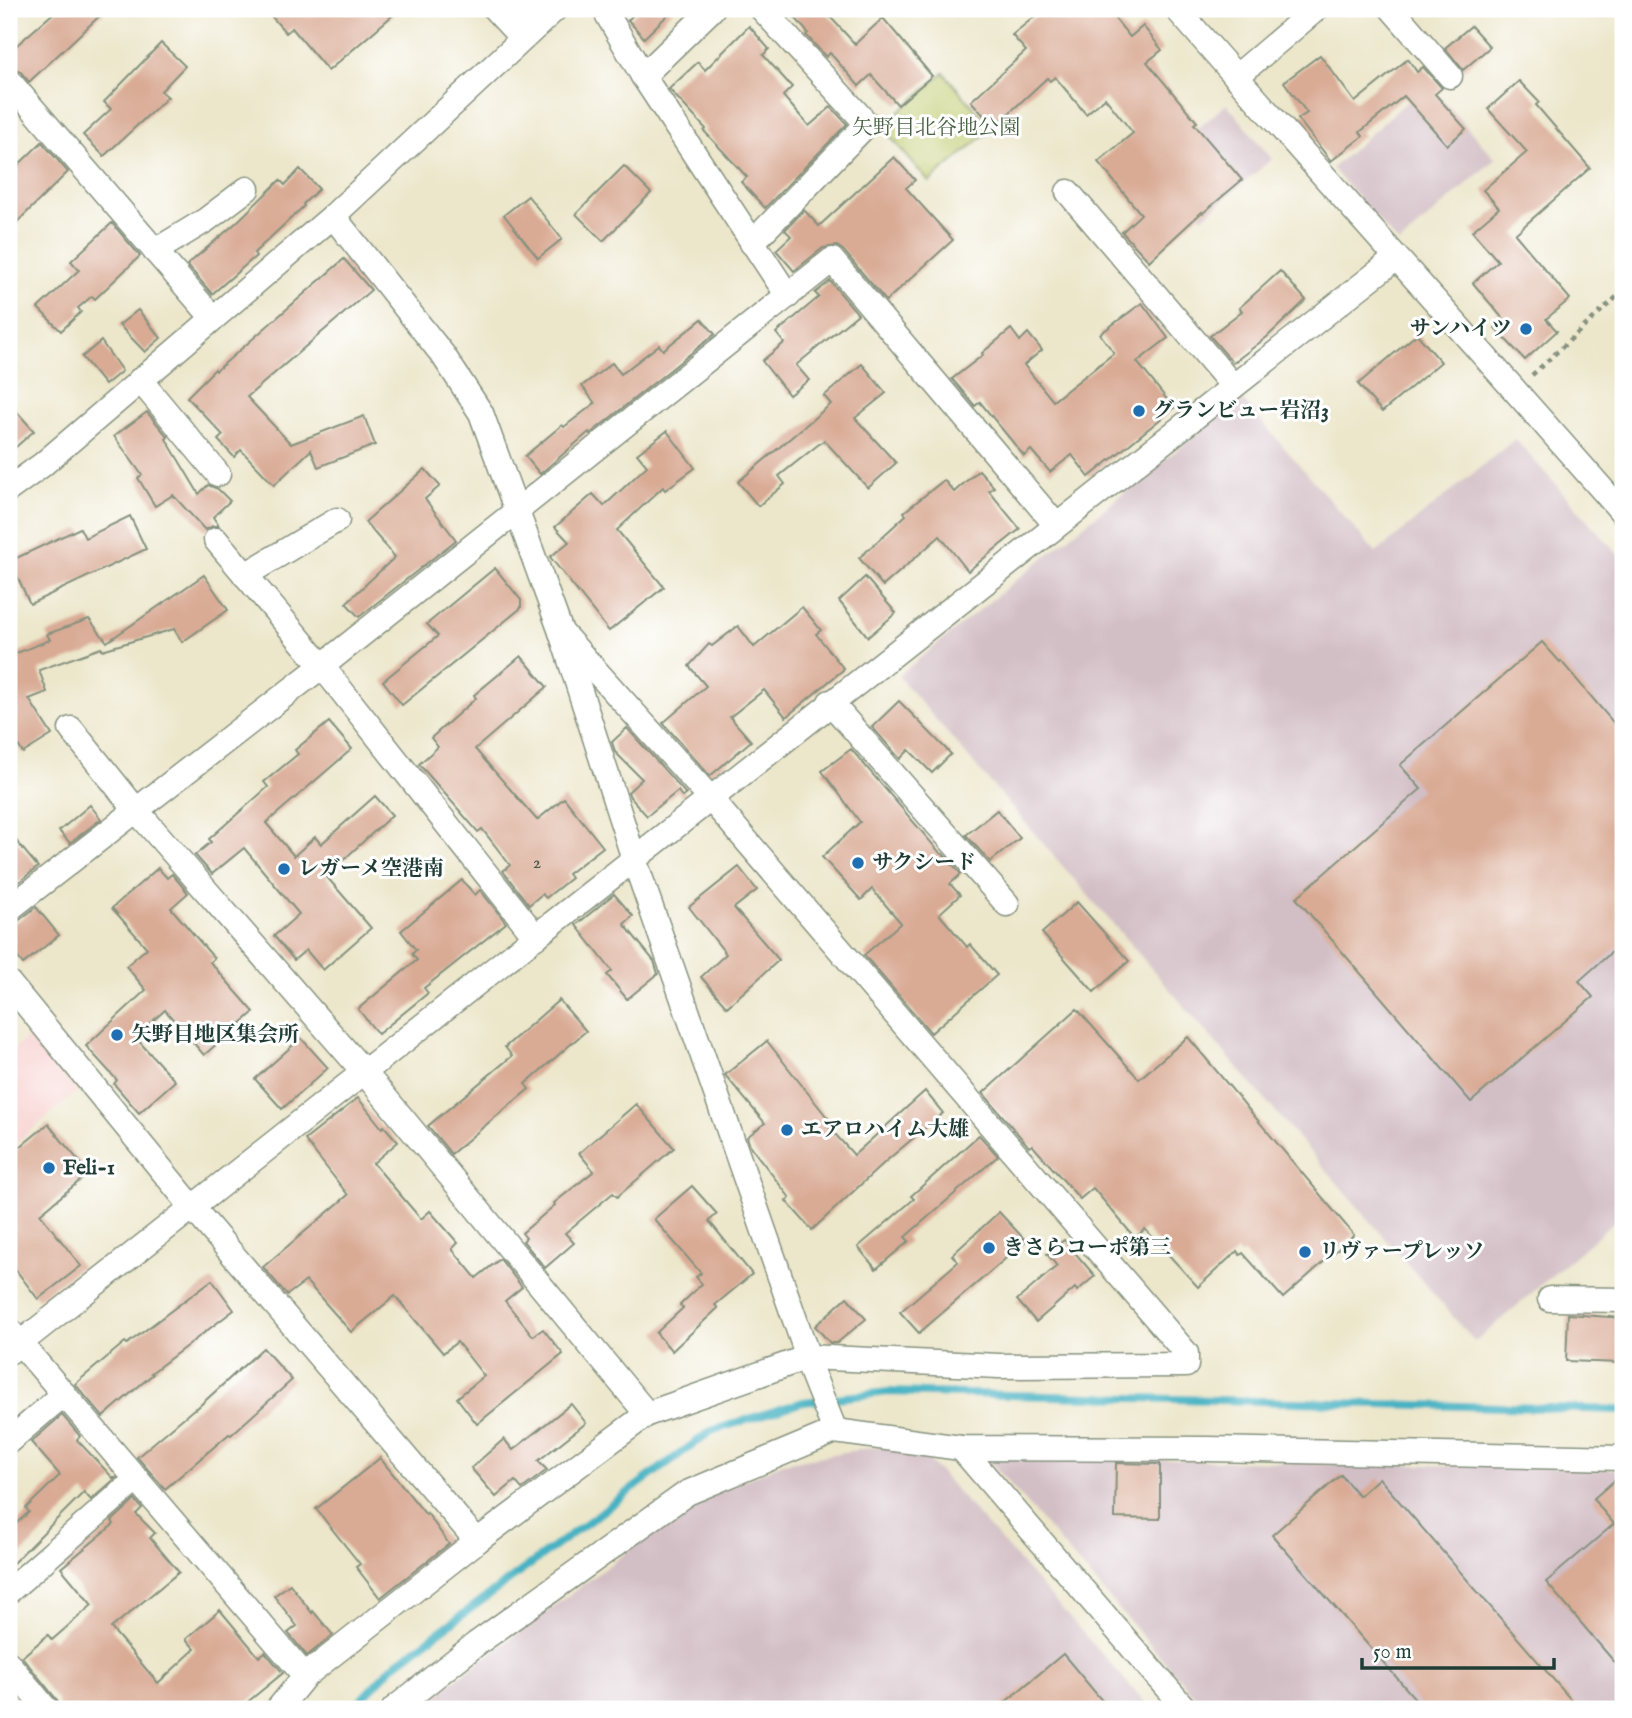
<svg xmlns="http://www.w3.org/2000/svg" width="1632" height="1718" viewBox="0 0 1632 1718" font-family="'IM FELL English','Noto Serif JP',serif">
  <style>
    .built { fill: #f7d0cf }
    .industrial { fill: #d2bec5 }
    .green { fill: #beca6c; stroke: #6e8450; stroke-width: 2 }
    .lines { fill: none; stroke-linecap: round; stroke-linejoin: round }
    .stream { stroke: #46b2c3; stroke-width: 8 }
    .building { fill: #d9aa94 }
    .minor-casing { stroke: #86927f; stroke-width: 27 }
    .path { stroke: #86927f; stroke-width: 4.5; stroke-dasharray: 5 5; stroke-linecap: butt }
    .minor { stroke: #fff; stroke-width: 24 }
    .poi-dot { fill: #1f6fb2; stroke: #fff; stroke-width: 2.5 }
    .labels { text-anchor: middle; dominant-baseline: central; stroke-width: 6; stroke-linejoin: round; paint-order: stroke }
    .number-label { font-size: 18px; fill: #4e584c }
    .park-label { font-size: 21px; fill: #476042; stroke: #fff }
    .poi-label { font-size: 21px; font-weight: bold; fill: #1f3d34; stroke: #fff; text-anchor: start }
  </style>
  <rect width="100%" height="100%" fill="#fff"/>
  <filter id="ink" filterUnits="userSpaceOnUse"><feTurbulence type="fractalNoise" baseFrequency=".0143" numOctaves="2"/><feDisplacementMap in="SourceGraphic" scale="14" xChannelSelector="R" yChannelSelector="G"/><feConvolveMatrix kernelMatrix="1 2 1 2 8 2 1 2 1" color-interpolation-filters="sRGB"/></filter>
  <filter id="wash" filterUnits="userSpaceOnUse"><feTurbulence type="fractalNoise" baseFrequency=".00686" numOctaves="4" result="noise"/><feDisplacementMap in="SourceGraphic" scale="28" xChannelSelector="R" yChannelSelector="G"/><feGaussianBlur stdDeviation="1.57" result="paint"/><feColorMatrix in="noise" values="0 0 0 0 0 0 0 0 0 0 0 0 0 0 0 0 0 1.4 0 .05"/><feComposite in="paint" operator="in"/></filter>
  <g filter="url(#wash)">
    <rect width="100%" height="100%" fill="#ece6ca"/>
    <polygon class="built" points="30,1035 77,1092 9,1149 9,1053"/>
    <g class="industrial">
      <polygon points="1428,83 1495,159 1399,244 1332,168"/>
      <polygon points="1227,104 1272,159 1202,218 1156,163"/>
      <polygon points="1241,398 1376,553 1515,439 1623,560 1623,1214 1475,1342 898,676"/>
      <polygon points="885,1445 926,1457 1151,1709 416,1709 694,1502 783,1463"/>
      <polygon points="985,1456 1623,1469 1623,1709 1206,1709"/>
    </g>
    <polygon class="green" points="944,73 992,129 929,182 882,127"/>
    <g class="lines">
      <polyline class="stream" points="352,1709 393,1666 711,1431 803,1402 888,1392 1623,1410"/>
    </g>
    <g id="blocks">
      <g class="building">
        <polygon points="58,9 107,9 29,82 20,71 9,66 9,52"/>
        <polygon points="265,9 400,9 328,71 292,28 286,33"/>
        <polygon points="639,9 674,9 644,38 628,20"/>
        <polygon points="788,9 823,9 855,44 883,18 932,76 898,105 871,75 859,86 830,53 826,57 806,35 808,33"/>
        <polygon points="1044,9 1107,9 1130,37 1143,26 1162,50 1147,62 1197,122 1194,124 1242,180 1203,213 1202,212 1149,261 1122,232 1141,214 1098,162 1133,133 1105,98 1086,114 1055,77 1050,81 1047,78 994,127 971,101 1026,51 1012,35"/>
        <polygon points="749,26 769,49 763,55 792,87 783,96 809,126 831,107 847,124 765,208 741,182 747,177 704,131 706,129 669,89 698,62 705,70"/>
        <polygon points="1471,26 1490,47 1463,70 1445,48"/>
        <polygon points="161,43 185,66 161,91 168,97 104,156 83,135 111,109 104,102"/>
        <polygon points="1320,55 1355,102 1408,59 1417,72 1423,67 1442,88 1435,94 1466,129 1447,145 1404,96 1360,132 1363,136 1331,161 1298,119 1307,113 1284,82"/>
        <polygon points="1519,81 1539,102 1536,105 1590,168 1515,234 1570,299 1546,319 1557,331 1525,360 1495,328 1504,320 1473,283 1498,261 1472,231 1499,208 1483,190 1527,152 1488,109"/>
        <polygon points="42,142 68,172 9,230 9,174"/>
        <polygon points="894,157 915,180 906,188 953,240 886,301 843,250 837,246 823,248 794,271 776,250 791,236 785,230 804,210 819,226"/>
        <polygon points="624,166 651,193 603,241 576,214"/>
        <polygon points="300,169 319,189 303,204 304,206 254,253 256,256 212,294 187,265 237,222 280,180 285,185"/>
        <polygon points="528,196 562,239 538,258 504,215"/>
        <polygon points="112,223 140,256 95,299 92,296 78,308 81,312 61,331 38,308 79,270 71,261"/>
        <polygon points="344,259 371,290 247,397 291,444 364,416 375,445 318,467 311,450 274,485 241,450 234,457 218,440 223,435 187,397 215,369 216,371"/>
        <polygon points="1280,271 1306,300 1267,337 1233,363 1210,336 1242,311 1239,308"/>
        <polygon points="830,281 858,314 796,365 809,380 789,395 762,361 784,343 776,333 819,297 815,293"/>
        <polygon points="1142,303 1168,338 1137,362 1174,408 1089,477 1072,455 1050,472 1031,450 1024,456 980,402 975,406 952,379 983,355 982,353 1011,329 1020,341 1028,333 1042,350 1024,365 1053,401 1114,353 1100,334"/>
        <polygon points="138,310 161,338 145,352 119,325"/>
        <polygon points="702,319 715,334 590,434 589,432 540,474 525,456 562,425 564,427 595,403 582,386 612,363 621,374 659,345 663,350"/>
        <polygon points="1417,334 1441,362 1382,412 1358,384"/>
        <polygon points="101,341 122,371 105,385 82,357"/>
        <polygon points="862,364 886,393 855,418 896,463 868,488 824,440 779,476 785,484 758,506 738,482 831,404 824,396"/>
        <polygon points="9,403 34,431 9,453"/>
        <polygon points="147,412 168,437 166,439 199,494 208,485 218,489 230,501 213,517 219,526 213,526 205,530 173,495 155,506 138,478 142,475 114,436"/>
        <polygon points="667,431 695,468 665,490 663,487 617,530 664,587 609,631 550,557 569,542 555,527 593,494 604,506 647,466 637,454"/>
        <polygon points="425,469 440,486 425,499 456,540 359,617 346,603 395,557 365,522"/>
        <polygon points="979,470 994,487 989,491 1020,529 968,571 940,536 883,586 859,558 906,515 904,512 944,480 954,492"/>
        <polygon points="130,516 146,549 30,604 10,561 80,528 85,538"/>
        <polygon points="495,568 521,600 521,608 402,705 383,681 438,636 427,624"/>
        <polygon points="204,575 228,610 182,642 174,629 102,650 101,648 39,670 47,692 29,699 52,735 23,753 9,731 9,656 50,640 47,634 89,619 107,642"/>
        <polygon points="865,577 896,613 868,637 839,601"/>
        <polygon points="802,607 821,630 816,634 844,669 786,717 764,690 730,717 751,741 710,776 663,723 706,686 689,666 709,644 712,646 738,626 754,647"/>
        <polygon points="1542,642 1560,662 1561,661 1623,734 1623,942 1579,981 1593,997 1471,1102 1296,898 1421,789 1400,765"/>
        <polygon points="521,656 547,687 475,749 537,820 564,798 603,847 568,874 571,878 546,898 542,894 529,905 503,871 510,865 482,829 478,832 419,764 438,747 431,738 476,698 474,695"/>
        <polygon points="899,701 951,754 932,773 909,750 900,759 872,727"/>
        <polygon points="329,722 352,749 266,823 294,856 315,837 321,844 375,796 392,815 326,876 371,928 323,970 306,950 294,960 274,936 299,914 244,848 212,874 195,855 211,842 209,839 268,787 264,782 298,754 295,750"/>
        <polygon points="627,728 686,794 682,797 678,791 647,816 630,797 628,792 642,779 615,752 612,742"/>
        <polygon points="851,749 940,853 943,854 961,874 950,884 960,895 939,914 967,947 970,944 997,975 931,1033 864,955 901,923 872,889 861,900 822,857 860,822 822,771"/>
        <polygon points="90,805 101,819 70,843 59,831"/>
        <polygon points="997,810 1020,838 990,862 966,835"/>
        <polygon points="9,832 38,867 9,890"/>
        <polygon points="739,867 757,890 734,908 779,960 727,1007 701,977 726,954 689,907"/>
        <polygon points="158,868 167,878 172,874 188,893 171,908 214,958 210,962 254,1012 204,1055 165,1010 135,1037 175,1081 139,1113 114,1084 117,1080 86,1046 146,990 126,966 147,948 112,908"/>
        <polygon points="462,880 475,895 480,890 506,923 424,988 428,993 378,1034 358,1009 417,960 412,954 416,950 401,931"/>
        <polygon points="614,894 633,916 624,924 654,961 658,974 627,999 607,975 612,971 576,925"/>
        <polygon points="1077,902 1129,961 1094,992 1042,933"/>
        <polygon points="36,907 59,935 23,964 9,946 9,924 18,921"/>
        <polygon points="559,1000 586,1031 525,1084 529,1089 451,1154 428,1126 512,1056 505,1047"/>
        <polygon points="1077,1009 1139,1079 1188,1037 1354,1235 1283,1298 1243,1253 1240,1255 1237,1251 1198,1287 1145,1229 1135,1238 1093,1188 1080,1199 1032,1145 1029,1147 983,1093"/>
        <polygon points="301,1038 328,1068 282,1109 255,1079"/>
        <polygon points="767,1041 830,1121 826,1124 854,1155 925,1091 943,1113 885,1162 812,1230 786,1201 790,1198 750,1146 747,1137 765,1123 725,1075"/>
        <polygon points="358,1098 382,1128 384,1126 398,1142 373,1163 421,1219 430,1211 458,1243 452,1249 476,1278 500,1259 522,1287 505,1301 533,1336 543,1329 563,1354 477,1424 457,1398 484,1376 457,1342 443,1353 395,1296 351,1332 306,1281 287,1295 263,1267 348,1195 305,1140"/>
        <polygon points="636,1104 674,1148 617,1197 613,1193 565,1233 574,1243 545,1268 523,1241 526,1238 522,1233 555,1205 554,1203 594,1171 579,1153"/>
        <polygon points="48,1124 89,1173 40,1214 81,1266 38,1299 9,1261 9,1156"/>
        <polygon points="979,1135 998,1156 905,1237 909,1241 876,1269 858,1247 914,1199 911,1196"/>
        <polygon points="692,1186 717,1214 709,1221 752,1274 715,1305 718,1308 672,1351 656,1333 683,1308 680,1305 702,1284 696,1277 701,1273 654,1219"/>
        <polygon points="999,1212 1026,1241 919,1333 900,1312 958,1262 952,1255"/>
        <polygon points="1064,1240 1095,1276 1077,1291 1075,1288 1036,1322 1017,1300 1057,1266 1047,1254"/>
        <polygon points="212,1280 234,1310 151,1373 153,1374 103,1417 75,1384 125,1342 127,1344"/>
        <polygon points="847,1297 866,1319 837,1343 830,1343 815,1326"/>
        <polygon points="1568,1314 1623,1318 1623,1363 1566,1361"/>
        <polygon points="263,1348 292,1380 231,1435 229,1434 165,1489 137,1457 195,1408 196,1409"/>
        <polygon points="571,1404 586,1423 538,1461 547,1470 522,1489 515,1481 496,1497 471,1468 504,1439 513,1450"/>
        <polygon points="62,1415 80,1436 77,1440 113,1478 116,1478 91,1500 84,1492 9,1567 9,1530 29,1512 26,1508 60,1475 31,1442"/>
        <polygon points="380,1458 426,1515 427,1513 449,1544 380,1598 356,1567 360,1564 316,1509"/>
        <polygon points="1116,1463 1160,1464 1160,1519 1115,1518"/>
        <polygon points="1623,1473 1623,1672 1546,1582 1614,1524 1593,1499"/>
        <polygon points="1341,1475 1359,1496 1379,1478 1579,1709 1424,1709 1272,1535"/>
        <polygon points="135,1500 142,1508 136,1514 155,1533 150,1538 179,1572 111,1628 158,1683 195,1649 186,1639 220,1610 259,1657 265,1652 283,1673 239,1709 60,1709 57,1700 22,1657 48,1635 52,1640 92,1605 61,1568 114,1524 112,1521"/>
        <polygon points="290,1584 312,1613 313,1611 333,1635 307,1656 288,1633 297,1626 274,1596"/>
        <polygon points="1063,1654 1109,1709 997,1709"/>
      </g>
    </g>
  </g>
  <g filter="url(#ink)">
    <use href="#blocks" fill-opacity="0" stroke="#86927f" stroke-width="2"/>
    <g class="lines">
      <defs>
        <g id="minor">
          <polyline points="495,9 522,38"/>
          <polyline points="604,9 643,76 788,296"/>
          <path d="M 1177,9 C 1324,178 1475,344 1623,513"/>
          <polyline points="1392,9 1450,76"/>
          <polyline points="643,76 712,9"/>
          <polyline points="1236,77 1316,9"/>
          <polyline points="9,81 213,318"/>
          <polyline points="1068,192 1233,386"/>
          <polyline points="333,216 443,355 481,413 561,632 634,859 808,1357 812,1373 835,1431"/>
          <polyline points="752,243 867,124 762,9"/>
          <polyline points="155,251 206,220 247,189"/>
          <polyline points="140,380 218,474"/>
          <polyline points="9,489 42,465 333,216 555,9"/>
          <polyline points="216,540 322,666 536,937"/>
          <polyline points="245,575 337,520"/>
          <polyline points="830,702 1007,904"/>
          <polyline points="71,729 136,810 364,1072 647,1414"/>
          <polyline points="9,909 322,666 832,260 1056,525"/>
          <polyline points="9,983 193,1208 477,1541"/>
          <polyline points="1550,1299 1623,1300"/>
          <polyline points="9,1330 305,1676"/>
          <polyline points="9,1352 1395,259"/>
          <polyline points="9,1441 64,1394"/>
          <polyline points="961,1448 1185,1709"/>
          <polyline points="9,1591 137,1479"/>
          <polyline points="9,1664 46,1709"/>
          <polyline points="278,1709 305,1676 477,1541 647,1414 808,1357 999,1366 1186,1365 1186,1353 709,797 561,632"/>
          <polyline points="394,1709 476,1644 687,1493 835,1431 961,1448 1209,1449 1623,1458"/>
        </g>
      </defs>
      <use href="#minor" class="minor-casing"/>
      <polyline class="path" points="1532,375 1623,291"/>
      <use href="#minor" class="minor"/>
    </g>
  </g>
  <g class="poi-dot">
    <circle cx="1526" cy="329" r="7"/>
    <circle cx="1139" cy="411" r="7"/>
    <circle cx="858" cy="863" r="7"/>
    <circle cx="284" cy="869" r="7"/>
    <circle cx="117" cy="1035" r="7"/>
    <circle cx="787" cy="1130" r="7"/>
    <circle cx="49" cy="1168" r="7"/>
    <circle cx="989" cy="1248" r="7"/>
    <circle cx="1305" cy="1252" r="7"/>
  </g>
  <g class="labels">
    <g class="number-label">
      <text x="537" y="863">2</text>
    </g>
    <g class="park-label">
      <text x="936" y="128">矢野目北谷地公園</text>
    </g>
    <g class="poi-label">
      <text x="1512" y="329" text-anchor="end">サンハイツ</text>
      <text x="1153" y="411">グランビュー岩沼3</text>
      <text x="872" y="863">サクシード</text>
      <text x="298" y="869">レガーメ空港南</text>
      <text x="131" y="1035">矢野目地区集会所</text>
      <text x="801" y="1130">エアロハイム大雄</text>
      <text x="63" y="1168">Feli-1</text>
      <text x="1003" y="1248">きさらコーポ第三</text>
      <text x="1319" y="1252">リヴァープレッソ</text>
    </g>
  </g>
  <rect width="1632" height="1718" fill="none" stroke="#fff" stroke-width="35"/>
  <path d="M1362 1658v10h192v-10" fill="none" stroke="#1f3d34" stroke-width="3.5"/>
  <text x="1373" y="1658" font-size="21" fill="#1f3d34" stroke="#ffffff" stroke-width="5" paint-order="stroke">50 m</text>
</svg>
